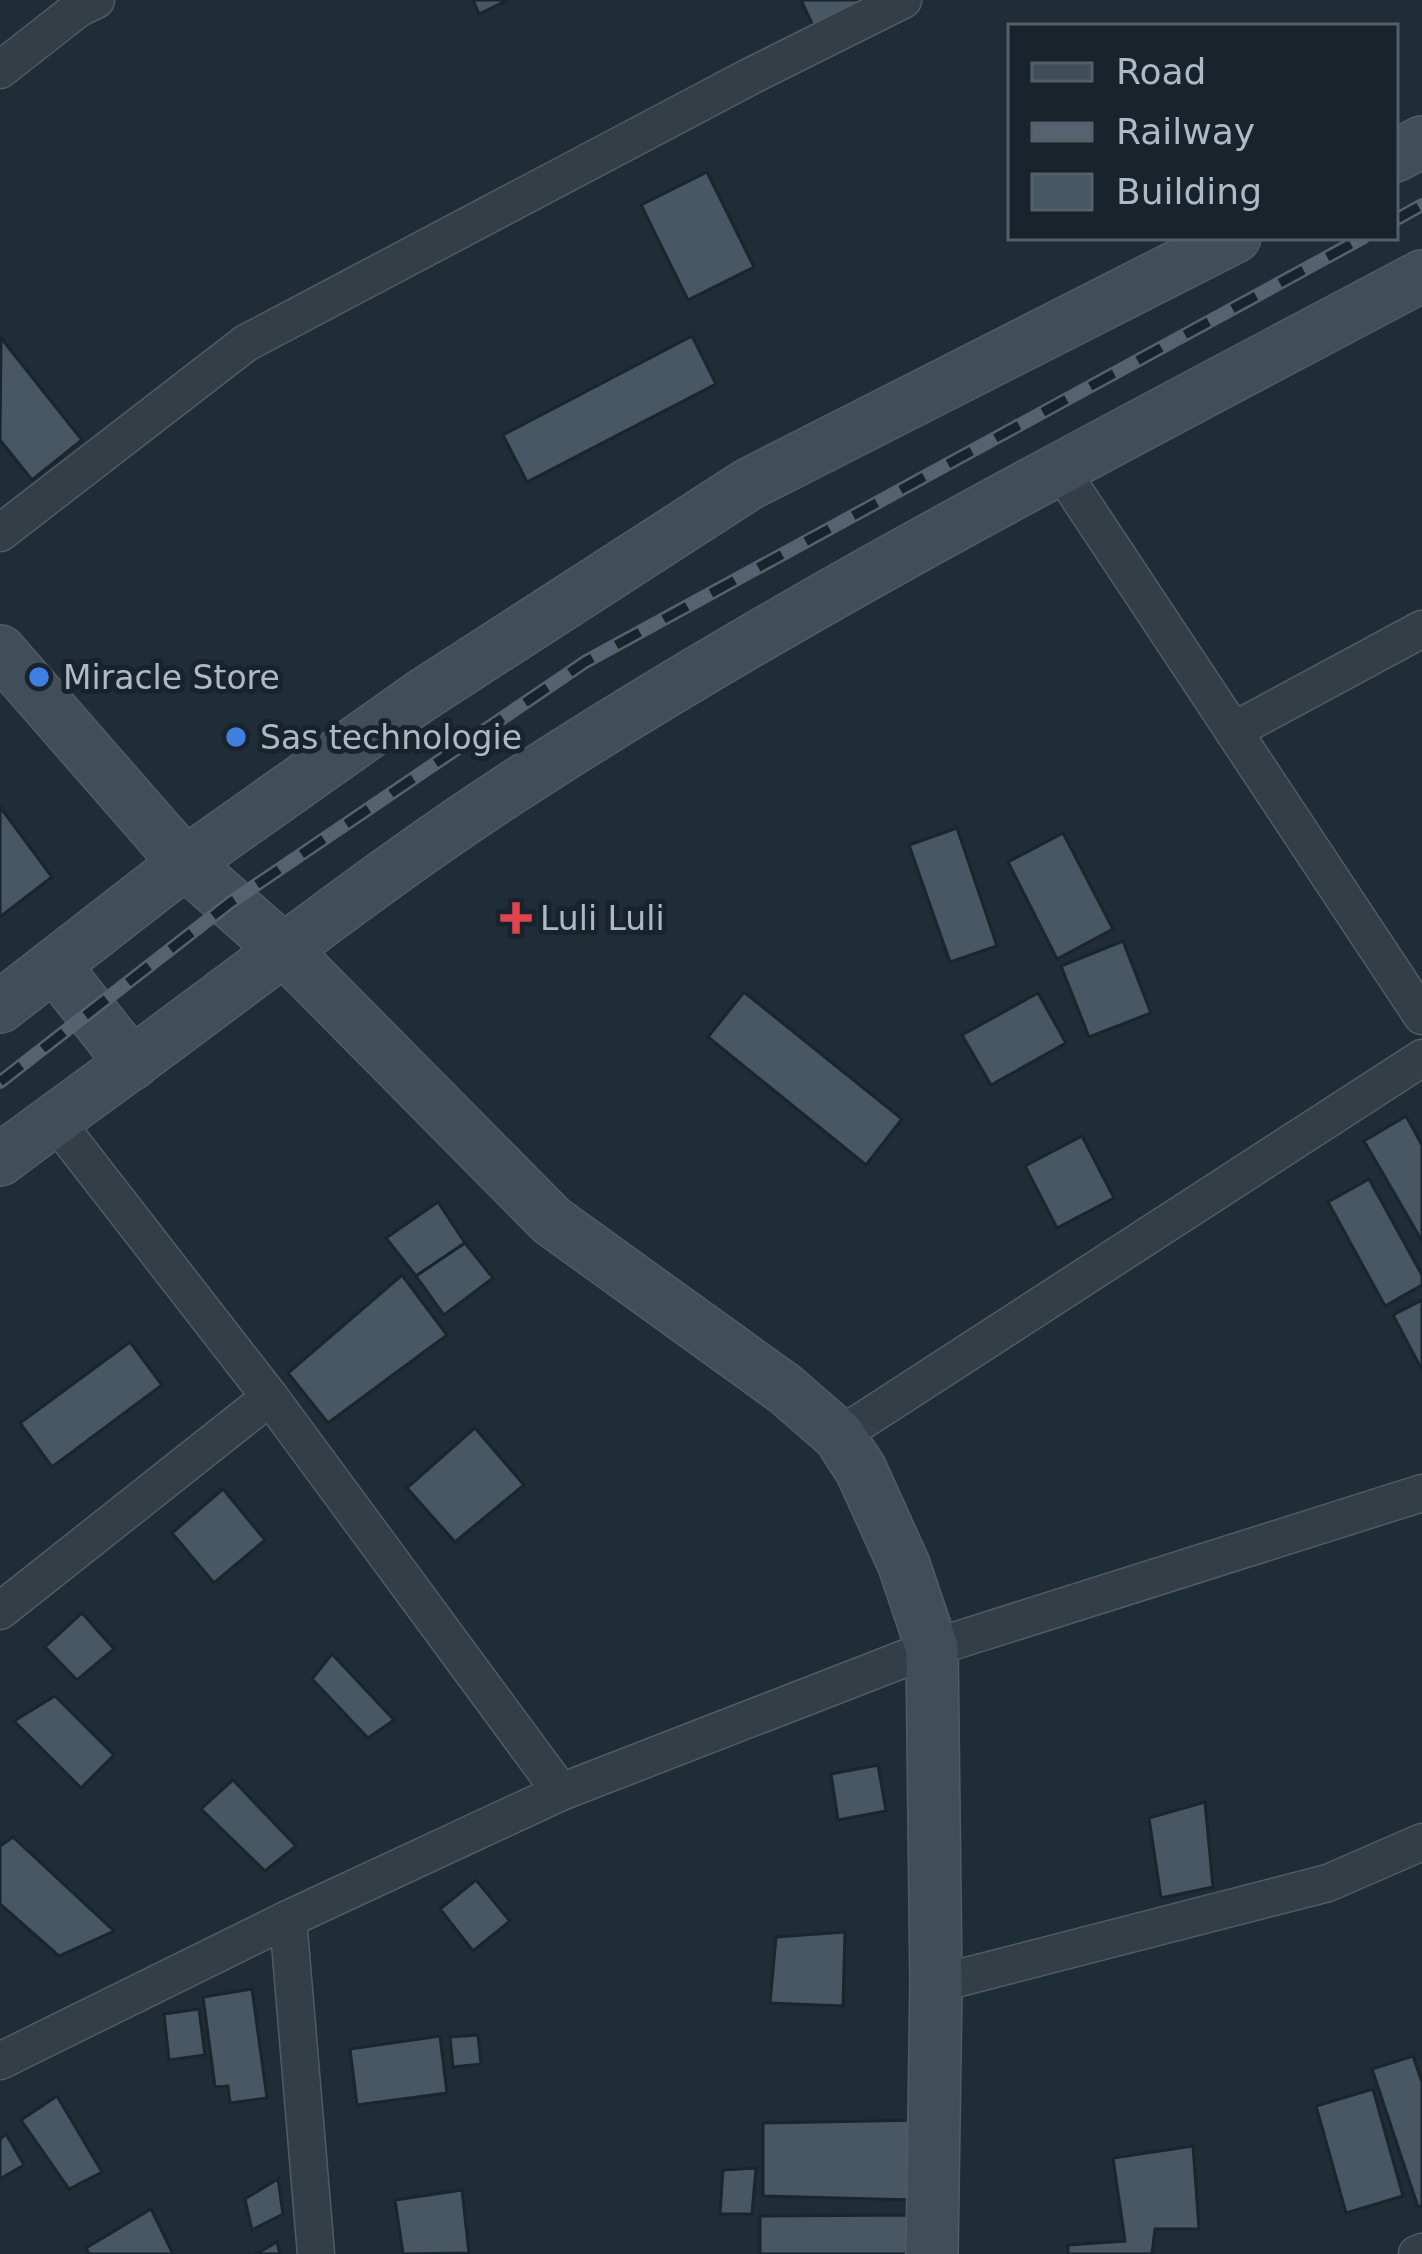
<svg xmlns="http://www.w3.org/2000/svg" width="1422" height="2254" viewBox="0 0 1422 2254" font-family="'DejaVu Sans',sans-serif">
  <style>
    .building { fill: #475763; stroke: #1a252e; stroke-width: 3 }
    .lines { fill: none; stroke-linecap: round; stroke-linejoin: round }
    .street-casing { stroke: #505c65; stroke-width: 39 }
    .secondary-casing { stroke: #505c65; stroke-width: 54 }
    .street { stroke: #333e47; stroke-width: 36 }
    .secondary { stroke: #414e5a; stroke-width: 51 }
    .rail-casing { stroke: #54636f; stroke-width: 14 }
    .rail { stroke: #18232c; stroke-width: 9; stroke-dasharray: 27; stroke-linecap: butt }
    .shop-dot { fill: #3f7fe0; stroke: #18232c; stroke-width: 4.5 }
    .health-dot { fill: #e0444e; stroke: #18232c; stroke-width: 4.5 }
    .labels { text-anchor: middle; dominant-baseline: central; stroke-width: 10; stroke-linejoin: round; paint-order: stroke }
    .poi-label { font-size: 33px; fill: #adb9c4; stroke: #18232c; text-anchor: start }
  </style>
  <rect width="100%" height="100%" fill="#1f2d37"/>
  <g class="building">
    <polygon points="473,0 508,0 479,14"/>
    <polygon points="801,0 867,0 813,26"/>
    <polygon points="707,172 754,267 688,300 641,205"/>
    <polygon points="692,336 716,384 527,482 503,435"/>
    <polygon points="1,338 82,440 32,480 0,440"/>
    <polygon points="0,807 52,877 0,917"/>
    <polygon points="957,828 997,946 950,962 909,845"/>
    <polygon points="1063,833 1113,929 1057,959 1008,862"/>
    <polygon points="1123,941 1151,1013 1089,1037 1061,966"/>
    <polygon points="744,992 902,1119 866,1165 708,1037"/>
    <polygon points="1038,993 1066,1043 991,1085 962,1035"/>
    <polygon points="1406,1116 1422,1145 1422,1241 1364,1141"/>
    <polygon points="1082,1136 1114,1198 1057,1228 1025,1166"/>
    <polygon points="1369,1179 1422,1275 1422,1285 1385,1306 1328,1202"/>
    <polygon points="438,1202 465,1243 416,1276 386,1238"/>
    <polygon points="465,1243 493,1278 444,1315 416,1276"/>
    <polygon points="402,1275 447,1335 328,1423 288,1373"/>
    <polygon points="1422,1300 1422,1370 1393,1315"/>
    <polygon points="130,1342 162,1385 52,1467 20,1423"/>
    <polygon points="475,1428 524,1485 455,1542 407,1488"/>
    <polygon points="223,1489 265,1540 214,1583 172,1533"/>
    <polygon points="82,1613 114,1649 77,1680 45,1647"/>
    <polygon points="332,1654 394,1720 368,1738 312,1679"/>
    <polygon points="55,1696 114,1755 81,1788 14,1721"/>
    <polygon points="878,1765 886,1811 838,1820 831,1774"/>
    <polygon points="233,1780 296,1846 265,1871 201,1809"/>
    <polygon points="1205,1802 1213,1887 1161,1898 1149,1818"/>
    <polygon points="13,1837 114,1931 59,1956 0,1904 0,1846"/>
    <polygon points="476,1880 510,1921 473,1951 440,1909"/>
    <polygon points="845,1932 843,2006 770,2003 776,1937"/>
    <polygon points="252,1989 267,2098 230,2103 228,2086 215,2087 203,1997"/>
    <polygon points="199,2009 205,2055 169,2060 164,2014"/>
    <polygon points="478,2035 481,2064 453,2067 450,2037"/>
    <polygon points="440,2036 447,2093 357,2105 350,2049"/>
    <polygon points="1413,2056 1422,2082 1422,2206 1418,2207 1372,2069"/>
    <polygon points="1373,2089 1403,2196 1346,2213 1316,2106"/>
    <polygon points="57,2096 102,2172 69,2189 21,2120"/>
    <polygon points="925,2120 914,2200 763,2196 763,2123"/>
    <polygon points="6,2134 24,2165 0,2179 0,2139"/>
    <polygon points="1193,2146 1199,2229 1155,2229 1152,2254 1068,2254 1068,2245 1125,2241 1113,2158"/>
    <polygon points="756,2168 752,2214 720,2214 723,2170"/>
    <polygon points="278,2179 283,2214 252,2230 245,2199"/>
    <polygon points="462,2190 469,2253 403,2254 395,2200"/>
    <polygon points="151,2209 173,2254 89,2254 86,2248"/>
    <polygon points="912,2215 912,2254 760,2254 760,2216"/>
    <polygon points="277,2242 280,2254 256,2254"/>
  </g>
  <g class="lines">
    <defs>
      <g id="street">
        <polyline points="0,70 79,8 96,0"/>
        <polyline points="1060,469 1422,1016"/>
        <polyline points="0,533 246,343 751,76 903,0"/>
        <polyline points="1233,731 1422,629"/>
        <polyline points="54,1119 270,1397 561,1792"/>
        <polyline points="839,1436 1422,1058"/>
        <polyline points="0,1611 270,1397"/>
        <polyline points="288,1919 316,2254"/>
        <polyline points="936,1984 1328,1883 1422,1842"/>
        <polyline points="0,2061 288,1919 561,1792 932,1648 1422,1493"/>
        <polyline points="1417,2254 1422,2252"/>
      </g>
      <g id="secondary">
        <polyline points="1395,156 1422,142"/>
        <polyline points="0,651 185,863 284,950 552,1221 785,1389 839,1436 861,1470 904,1565 932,1648 936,1984 932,2254"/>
        <polyline points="54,965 132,1064"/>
        <polyline points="0,1007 185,863 421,696 749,484 1235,237"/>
        <path d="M 0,1160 C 58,1116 117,1075 175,1031 C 282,952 387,870 498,797 C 794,603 1110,442 1422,276"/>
      </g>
    </defs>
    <use href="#street" class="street-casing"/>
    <use href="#secondary" class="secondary-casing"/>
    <use href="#street" class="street"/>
    <use href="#secondary" class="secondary"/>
    <defs>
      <g id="rail">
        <polyline points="1395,220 1422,205"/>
        <polyline points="0,1082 231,902 585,662 1364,237"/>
      </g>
    </defs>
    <use href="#rail" class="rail-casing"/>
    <use href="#rail" class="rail"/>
  </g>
  <g class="shop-dot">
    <circle cx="39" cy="677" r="12"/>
    <circle cx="236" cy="737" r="12"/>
  </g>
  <path class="health-dot" d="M510 900h12v12h12v12h-12v12h-12v-12h-12v-12h12z"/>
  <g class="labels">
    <g class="poi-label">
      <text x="63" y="677">Miracle Store</text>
      <text x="260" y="737">Sas technologie</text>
      <text x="540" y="918">Luli Luli</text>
    </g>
  </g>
  <rect x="1008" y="24" width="390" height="216" fill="#18232c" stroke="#545f69" stroke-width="3"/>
  <rect x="1032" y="63" width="60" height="18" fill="#414e5a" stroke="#545f69" stroke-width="3"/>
  <text x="1116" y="84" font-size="36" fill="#adb9c4">Road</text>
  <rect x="1032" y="123" width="60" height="18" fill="#54636f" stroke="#545f69" stroke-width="3"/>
  <text x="1116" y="144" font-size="36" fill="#adb9c4">Railway</text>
  <rect x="1032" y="174" width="60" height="36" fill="#475763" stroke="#545f69" stroke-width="3"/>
  <text x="1116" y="204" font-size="36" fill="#adb9c4">Building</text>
</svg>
